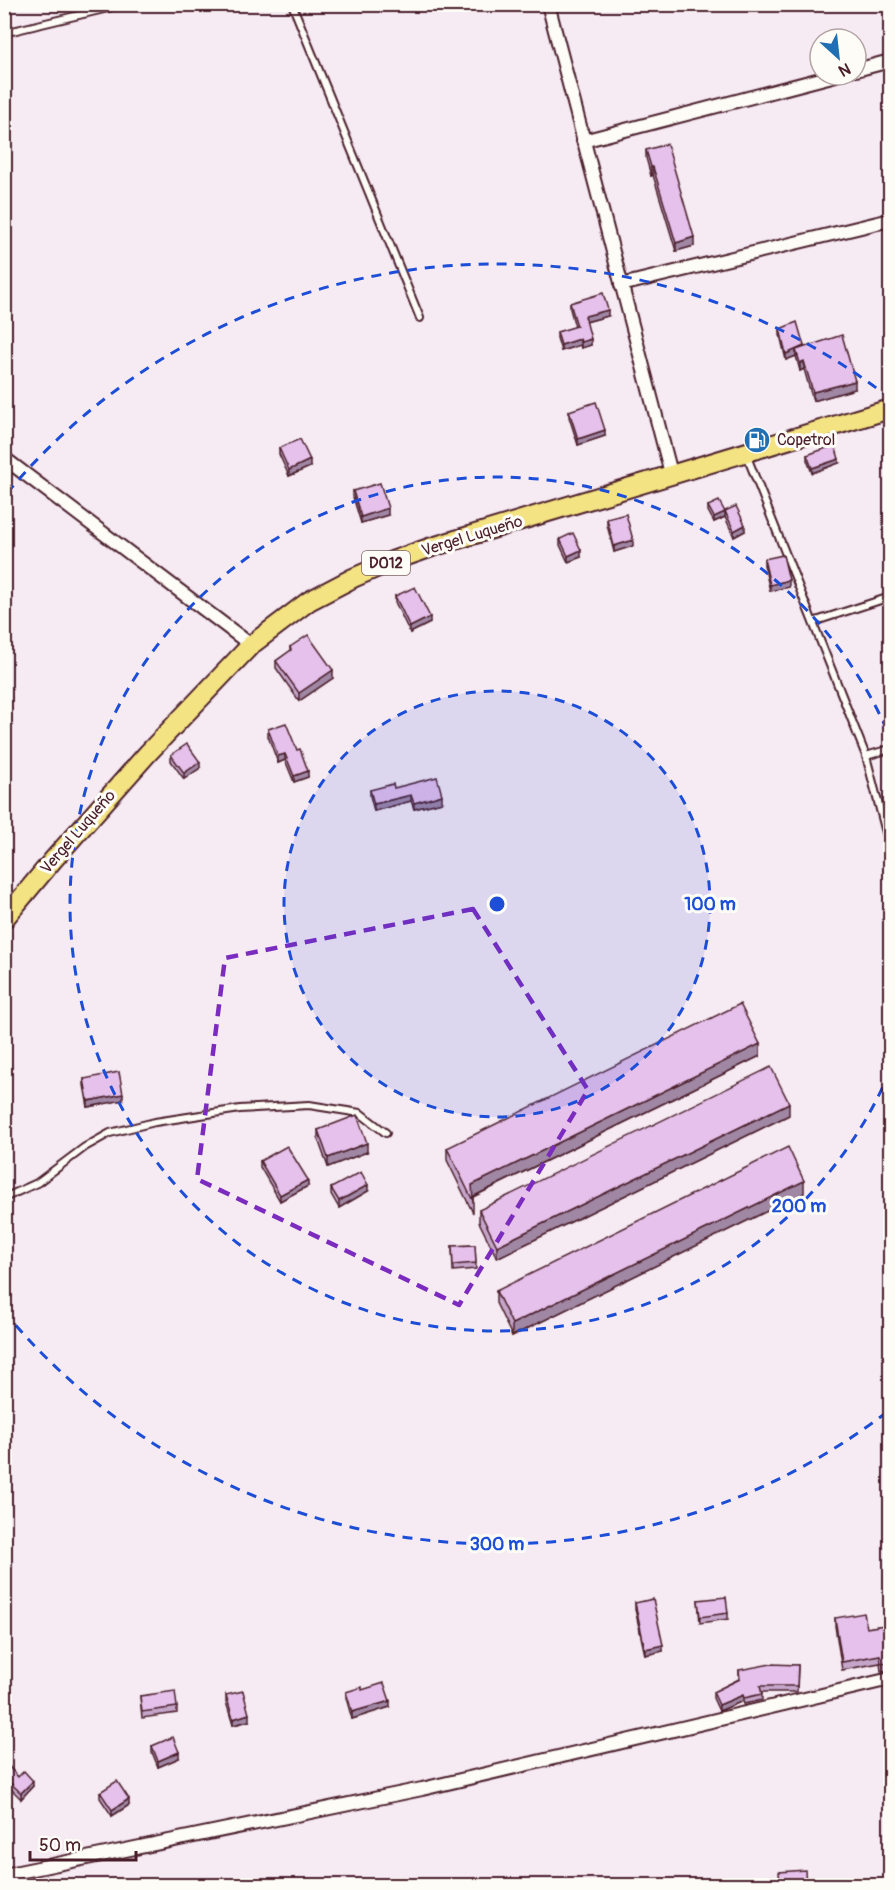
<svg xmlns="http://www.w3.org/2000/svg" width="895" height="1890" viewBox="0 0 895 1890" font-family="Pangolin,sans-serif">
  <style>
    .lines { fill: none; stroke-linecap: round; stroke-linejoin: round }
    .service-casing { stroke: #4a1f2b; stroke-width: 10 }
    .minor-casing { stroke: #4a1f2b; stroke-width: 16 }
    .primary-casing { stroke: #4a1f2b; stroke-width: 22 }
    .service { stroke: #fdfcf7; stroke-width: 6 }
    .minor { stroke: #fdfcf7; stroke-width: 12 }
    .primary { stroke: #f4e382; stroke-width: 18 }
    .wall { fill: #c5a6ca; stroke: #4a1f2b; stroke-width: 1.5 }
    .shaded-wall { fill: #a087a4; stroke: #4a1f2b; stroke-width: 1.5 }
    .building { fill: #e5c1eb; stroke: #4a1f2b; stroke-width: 1.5 }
    .marked { fill: none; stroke: #7b2cbf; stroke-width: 4.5; stroke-dasharray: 12 8; stroke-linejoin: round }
    .ring { fill: none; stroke: #1d4ed8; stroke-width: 3; stroke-dasharray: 10 8 }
    .labels { text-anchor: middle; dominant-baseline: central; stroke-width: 6; stroke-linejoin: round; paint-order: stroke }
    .shield { fill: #fdfcf7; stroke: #806168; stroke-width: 1.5 }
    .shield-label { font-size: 15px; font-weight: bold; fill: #4a1f2b }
    .poi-label { font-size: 16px; fill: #4a1f2b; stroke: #fdfcf7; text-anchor: start }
    .street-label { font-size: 16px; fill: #4a1f2b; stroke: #fdfcf7 }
    .centre { fill: #1d4ed8; stroke: #fdfcf7; stroke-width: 3 }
    .ring-label { font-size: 18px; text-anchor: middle; font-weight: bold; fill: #1d4ed8; stroke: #fdfcf7; stroke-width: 6; stroke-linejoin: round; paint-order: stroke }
  </style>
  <rect width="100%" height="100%" fill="#f6eaf3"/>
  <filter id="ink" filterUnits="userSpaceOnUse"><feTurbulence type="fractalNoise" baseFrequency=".0167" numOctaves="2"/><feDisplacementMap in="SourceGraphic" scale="12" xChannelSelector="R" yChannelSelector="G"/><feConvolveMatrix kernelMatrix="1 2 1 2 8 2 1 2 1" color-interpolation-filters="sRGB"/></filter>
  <g filter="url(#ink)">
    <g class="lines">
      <defs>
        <g id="service">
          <polyline points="292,4 420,318"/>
          <polyline points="4,33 125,4"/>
          <polyline points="746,454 866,756 890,848"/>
          <polyline points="813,622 890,597"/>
          <polyline points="866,756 890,749"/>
          <polyline points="4,1198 37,1183 85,1147 110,1133 155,1122 240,1109 309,1105 360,1113 386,1133"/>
        </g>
        <g id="minor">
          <polyline points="548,4 672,477"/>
          <polyline points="856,70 890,61"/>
          <polyline points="583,141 836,75"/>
          <polyline points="621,285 890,220"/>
          <polyline points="4,458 251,645"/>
          <polyline points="4,1875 422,1789 890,1679"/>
        </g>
        <polyline id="primary" points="4,919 53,860 148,753 251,645 309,601 353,578 392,561 432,547 890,409"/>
      </defs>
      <use href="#service" class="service-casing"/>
      <use href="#minor" class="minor-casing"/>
      <use href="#primary" class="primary-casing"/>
      <use href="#service" class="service"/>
      <use href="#minor" class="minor"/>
      <use href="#primary" class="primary"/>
    </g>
    <g class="wall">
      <polygon points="646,150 694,246 676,251 653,175 651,176 646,158"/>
      <polygon points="570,303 608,316 586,322 591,345 581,348 580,345 561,351 557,338 557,332 575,327 570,309"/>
      <polygon points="780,329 804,348 855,389 813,401 804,369 800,371 796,356 786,360 780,335"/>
      <polygon points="569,411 605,436 578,445 569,417"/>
      <polygon points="279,448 310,467 289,476 279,454"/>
      <polygon points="807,455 839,463 812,473 807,460"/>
      <polygon points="353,491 388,515 361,523 353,497"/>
      <polygon points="708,506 725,512 745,531 734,537 725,517 714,522 708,511"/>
      <polygon points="607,519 633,546 614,552 607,525"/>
      <polygon points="560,539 581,557 568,562 560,545"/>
      <polygon points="764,559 789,587 770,591 764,565"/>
      <polygon points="395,596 430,623 410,633 395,602"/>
      <polygon points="290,647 333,678 299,701 276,668 276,661 290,651"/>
      <polygon points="268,729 297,750 308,777 294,782 285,760 278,763 268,736"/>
      <polygon points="171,755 200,768 184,779 171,761"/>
      <polygon points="394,788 442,802 414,809 411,801 374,811 370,796 370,790"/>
      <polygon points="760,1056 473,1197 473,1213 447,1160 447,1148"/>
      <polygon points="84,1079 123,1100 88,1107 84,1085"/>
      <polygon points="789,1115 497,1258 479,1222 479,1210"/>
      <polygon points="318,1130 367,1152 328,1167 318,1139"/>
      <polygon points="260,1161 308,1186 280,1201 260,1167"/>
      <polygon points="331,1188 368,1191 339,1208 331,1194"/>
      <polygon points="804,1193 512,1336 496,1303 496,1291"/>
      <polygon points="475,1245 476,1269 453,1271 452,1246"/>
      <polygon points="698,1600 728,1613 728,1619 700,1623"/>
      <polygon points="635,1603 663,1651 645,1655 635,1609"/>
      <polygon points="835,1618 867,1628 891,1624 891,1670 881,1671 880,1663 842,1670 835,1626"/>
      <polygon points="798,1665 797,1692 762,1692 762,1700 744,1704 743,1701 719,1711 713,1698 713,1692 739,1679 739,1670"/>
      <polygon points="362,1690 390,1707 352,1719 346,1698 346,1692"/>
      <polygon points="226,1695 249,1721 233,1725 226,1702"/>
      <polygon points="140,1696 177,1707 177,1713 142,1718"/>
      <polygon points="152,1746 179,1758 158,1767 152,1752"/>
      <polygon points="4,1761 18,1777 33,1786 21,1799 4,1782"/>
      <polygon points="100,1792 129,1805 112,1816 100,1798"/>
    </g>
    <g class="shaded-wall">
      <polygon points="651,167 653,167 653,175 651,176"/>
      <polygon points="694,237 694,246 676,251 676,243"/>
      <polygon points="608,310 608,316 585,322 585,316"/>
      <polygon points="580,339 580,345 561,351 561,345"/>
      <polygon points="591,339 591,345 581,348 581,342"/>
      <polygon points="804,346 804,352 796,350 796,356 786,360 786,354"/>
      <polygon points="804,361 804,369 800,371 800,363"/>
      <polygon points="855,381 855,389 813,401 813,392"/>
      <polygon points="605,430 605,436 578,445 578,439"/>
      <polygon points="839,459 839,463 812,473 812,468"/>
      <polygon points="310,460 310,467 289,476 289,470"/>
      <polygon points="388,508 388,515 361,523 361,517"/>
      <polygon points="725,512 725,517 714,522 714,517"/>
      <polygon points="745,525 745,531 734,537 734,531"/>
      <polygon points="633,540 633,546 614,552 614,546"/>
      <polygon points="581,550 581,557 568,562 568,556"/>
      <polygon points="789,580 789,587 770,591 770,585"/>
      <polygon points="430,617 430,623 410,633 410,627"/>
      <polygon points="333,670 333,678 299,701 299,693"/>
      <polygon points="285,754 285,760 278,763 278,756"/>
      <polygon points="200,762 200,768 184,779 184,773"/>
      <polygon points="308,771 308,777 294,782 294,776"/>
      <polygon points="411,795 411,801 374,811 374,804"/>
      <polygon points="442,795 442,802 414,809 414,803"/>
      <polygon points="760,1044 760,1056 472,1197 472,1185"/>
      <polygon points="123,1094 123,1100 88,1107 88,1101"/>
      <polygon points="789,1103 789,1115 497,1258 497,1246"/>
      <polygon points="367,1143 367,1152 328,1167 328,1158"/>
      <polygon points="308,1180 308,1186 280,1201 280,1195"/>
      <polygon points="804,1181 804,1193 512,1336 512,1324"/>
      <polygon points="368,1185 368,1191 339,1208 339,1201"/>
      <polygon points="663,1645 663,1651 645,1655 645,1649"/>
      <polygon points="743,1695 743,1701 719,1711 719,1705"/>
      <polygon points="390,1701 390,1707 352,1719 352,1712"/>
      <polygon points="249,1714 249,1721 233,1725 233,1719"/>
      <polygon points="179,1752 179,1758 158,1767 158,1761"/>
      <polygon points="33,1781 33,1786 21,1799 21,1793"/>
      <polygon points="129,1799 129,1805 112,1816 112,1810"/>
    </g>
    <g class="building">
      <polygon points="667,144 694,237 676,243 653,167 651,167 646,150"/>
      <polygon points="603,293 608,310 585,316 591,339 581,342 580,339 561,345 557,332 577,326 570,303"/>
      <polygon points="797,322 804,346 786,354 780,329"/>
      <polygon points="842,335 855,381 813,392 804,361 800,363 796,350"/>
      <polygon points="596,402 605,430 578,439 569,411"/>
      <polygon points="300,439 310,460 289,470 279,448"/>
      <polygon points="835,445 839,459 812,468 807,455"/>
      <polygon points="380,483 388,508 361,517 353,491"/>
      <polygon points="719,501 725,512 714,517 708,506"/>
      <polygon points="736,506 745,525 734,531 725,511"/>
      <polygon points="626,514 633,540 614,546 607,519"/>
      <polygon points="573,533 581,550 568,556 560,539"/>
      <polygon points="783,555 789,580 770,585 764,559"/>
      <polygon points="415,587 430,617 410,627 395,596"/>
      <polygon points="308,635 333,670 299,693 276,661 291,650 290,647"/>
      <polygon points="286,723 297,750 300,749 308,771 294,776 285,754 278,756 268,729"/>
      <polygon points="187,744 200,762 184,773 171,755"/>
      <polygon points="437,777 442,795 414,803 411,795 374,804 370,790 393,784 394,788"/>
      <polygon points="740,1004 760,1044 472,1185 473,1201 447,1148"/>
      <polygon points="771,1067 789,1103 497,1246 479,1210"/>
      <polygon points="119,1072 123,1094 88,1101 84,1079"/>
      <polygon points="357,1115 367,1143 328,1158 318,1130"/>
      <polygon points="287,1146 308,1180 280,1195 260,1161"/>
      <polygon points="788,1147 804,1181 512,1324 496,1291"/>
      <polygon points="361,1172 368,1185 339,1201 331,1188"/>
      <polygon points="475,1245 476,1263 453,1265 452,1246"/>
      <polygon points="726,1597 728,1613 700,1617 698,1600"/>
      <polygon points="653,1599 663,1645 645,1649 635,1603"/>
      <polygon points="864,1613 867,1628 891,1624 891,1662 881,1663 880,1655 842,1662 835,1618"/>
      <polygon points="771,1664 798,1665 797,1686 760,1686 762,1694 744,1698 743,1695 719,1705 713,1692 740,1679 739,1670"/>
      <polygon points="384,1683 390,1701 352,1712 346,1692 362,1687 362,1690"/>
      <polygon points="175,1691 177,1707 142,1712 140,1696"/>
      <polygon points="243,1691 249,1714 233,1719 226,1695"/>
      <polygon points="173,1737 179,1752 158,1761 152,1746"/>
      <polygon points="4,1761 18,1777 24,1771 33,1781 21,1793 4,1777"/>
      <polygon points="117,1781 129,1799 112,1810 100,1792"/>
      <polygon points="805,1870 806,1886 780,1886 779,1872"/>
    </g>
  </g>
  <path class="marked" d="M 473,909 L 588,1090 L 459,1305 L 197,1179 L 225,958 Z"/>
  <circle cx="497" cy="904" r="213" fill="#1d4ed8" fill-opacity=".12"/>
  <g class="ring">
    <circle cx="497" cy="904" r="213"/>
    <path d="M890 1071A427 427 0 1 1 890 737"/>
    <path d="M887 1412A640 640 0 0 1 7 1315M7 493A640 640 0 0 1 887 396"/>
  </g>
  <defs>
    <symbol id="fuel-disc" viewBox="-11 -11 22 22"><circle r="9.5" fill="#1f6fb2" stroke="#fdfcf7"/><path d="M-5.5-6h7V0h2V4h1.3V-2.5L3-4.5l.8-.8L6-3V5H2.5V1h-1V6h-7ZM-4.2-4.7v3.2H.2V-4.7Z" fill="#fff"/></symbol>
  </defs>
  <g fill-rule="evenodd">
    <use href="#fuel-disc" x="742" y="425" width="30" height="30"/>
  </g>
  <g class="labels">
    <rect class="shield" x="362" y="551" width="48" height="24" rx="4.5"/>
    <g class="shield-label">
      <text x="386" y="563">D012</text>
    </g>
    <g class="poi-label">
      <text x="777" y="440">Copetrol</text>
    </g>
    <g class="street-label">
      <text transform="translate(472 536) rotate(-17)">Vergel Luqueño</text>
      <text transform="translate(78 832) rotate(-49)">Vergel Luqueño</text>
    </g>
  </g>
  <circle cx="497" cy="904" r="9" class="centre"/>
  <g class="ring-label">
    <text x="710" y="910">100 m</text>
    <text x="799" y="1212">200 m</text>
    <text x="497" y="1550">300 m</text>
  </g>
  <rect width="895" height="1890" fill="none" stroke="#fdfcf7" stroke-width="24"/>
  <rect x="12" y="12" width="871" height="1866" fill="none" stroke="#4a1f2b" stroke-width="2" filter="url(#ink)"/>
  <g transform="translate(838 57) rotate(153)"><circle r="28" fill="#fdfcf7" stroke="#b5a4a5" stroke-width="1.5"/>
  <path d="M0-4.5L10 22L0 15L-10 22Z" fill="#1f6fb2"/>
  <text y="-9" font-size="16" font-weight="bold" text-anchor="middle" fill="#4a1f2b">N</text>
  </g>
  <path d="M30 1851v9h106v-9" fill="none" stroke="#4a1f2b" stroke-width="3"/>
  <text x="39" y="1851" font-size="18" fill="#4a1f2b" stroke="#fdfcf7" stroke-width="4.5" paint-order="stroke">50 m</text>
</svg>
